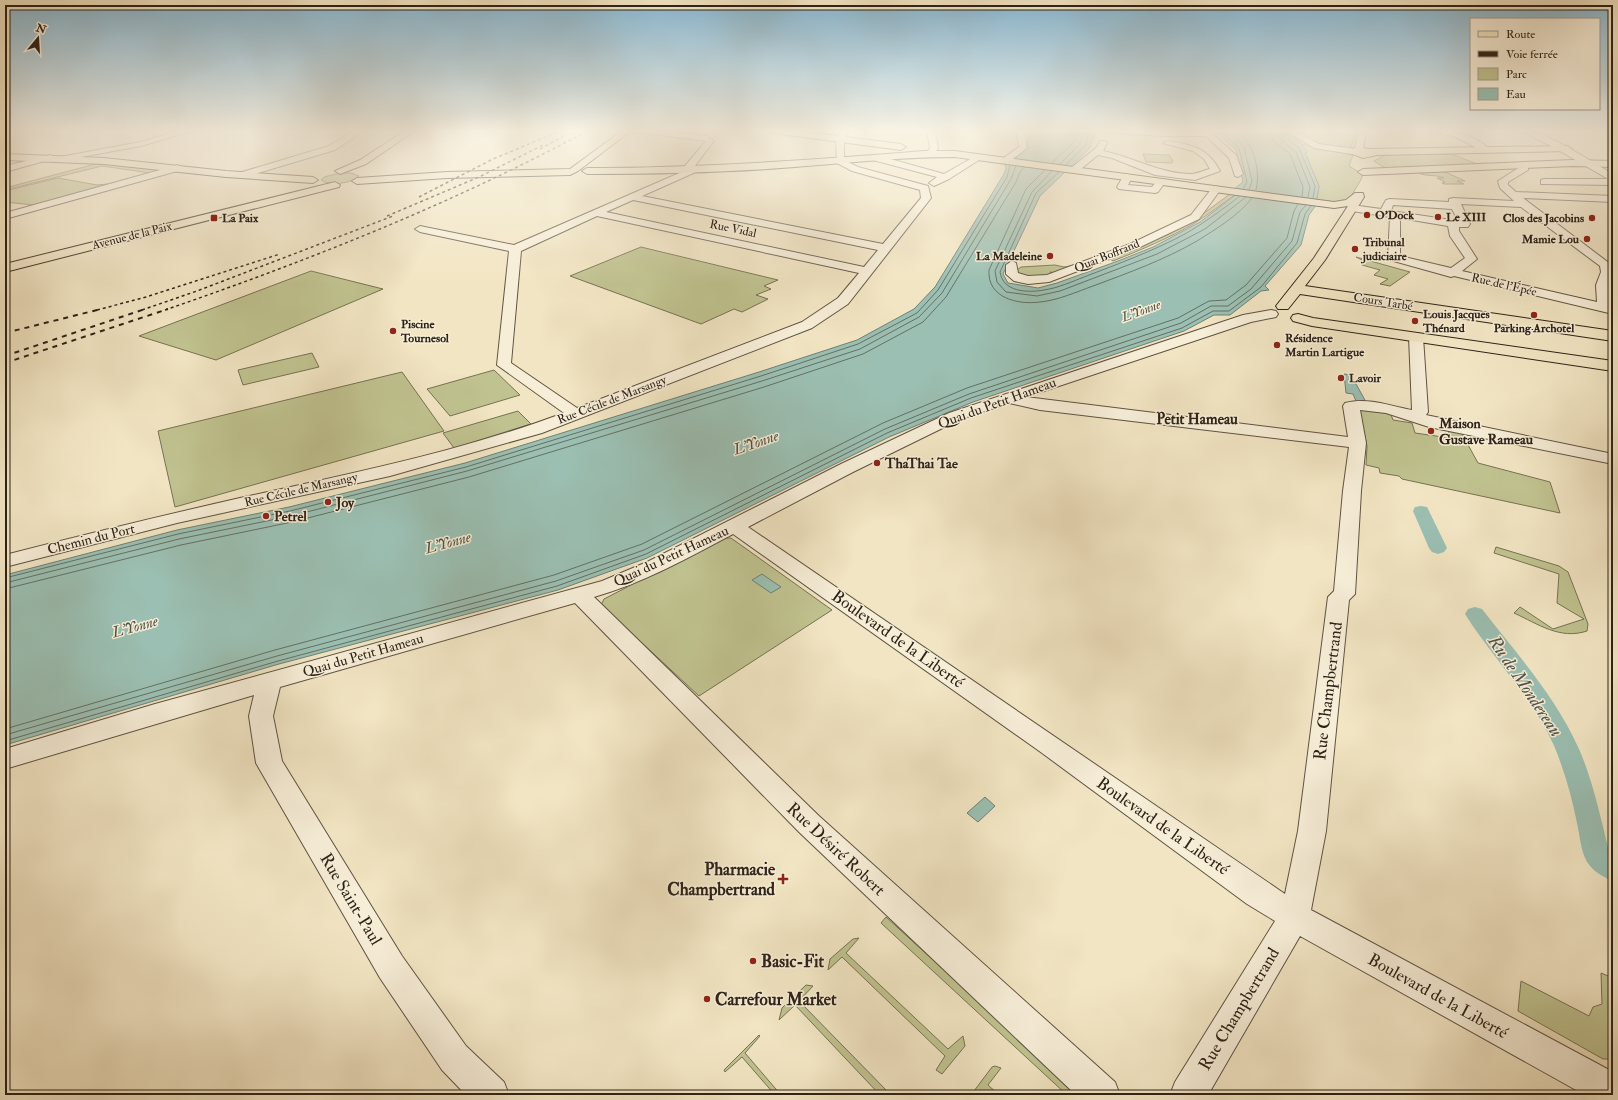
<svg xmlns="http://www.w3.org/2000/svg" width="1618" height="1100" viewBox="0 0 1618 1100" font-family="'IM FELL Double Pica',serif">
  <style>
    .green { fill: #c0c390; stroke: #767254 }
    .water { fill: #9bbfb2; stroke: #6f8074 }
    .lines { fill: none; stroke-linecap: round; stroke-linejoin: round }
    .shore { stroke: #647064; stroke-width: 1 }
    .canal { fill: #9bbfb2; fill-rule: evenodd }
    .minor-casing { stroke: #5e5342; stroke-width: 2 }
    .major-casing { stroke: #2d2217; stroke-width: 2 }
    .minor { fill: #f7eed8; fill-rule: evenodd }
    .major { fill: #f2e5c3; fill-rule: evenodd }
    .rail-far1 { stroke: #2d2217; stroke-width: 1.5; stroke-dasharray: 3 3; stroke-linecap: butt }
    .rail { stroke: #2d2217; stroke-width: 2; stroke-dasharray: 5 5; stroke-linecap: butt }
    .poi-dot { fill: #8f2418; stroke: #f7eed8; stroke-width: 1.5 }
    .labels { text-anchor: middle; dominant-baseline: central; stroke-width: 3; stroke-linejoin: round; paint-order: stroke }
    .far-poi-label { font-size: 12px; font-weight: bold; fill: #2d2217; stroke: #f7eed8; text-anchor: start }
    .far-street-label { font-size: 12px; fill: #2d2217; stroke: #f7eed8 }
    .far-water-label { font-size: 13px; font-style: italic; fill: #4e5146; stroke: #f7eed8 }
    .street-label { font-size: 14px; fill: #2d2217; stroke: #f7eed8 }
    .poi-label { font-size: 14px; font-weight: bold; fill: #2d2217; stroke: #f7eed8; text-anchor: start }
    .neighbourhood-label { font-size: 15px; font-weight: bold; fill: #2d2217; stroke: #f7eed8 }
    .water-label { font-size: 15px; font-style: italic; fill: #4e5146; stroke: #f7eed8 }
    .near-street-label { font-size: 17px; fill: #2d2217; stroke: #f7eed8 }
    .near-poi-label { font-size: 17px; font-weight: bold; fill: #2d2217; stroke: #f7eed8; text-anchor: start }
    .near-water-label { font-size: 18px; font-style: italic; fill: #4e5146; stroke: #f7eed8 }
  </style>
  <rect width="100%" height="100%" fill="#f2e5c3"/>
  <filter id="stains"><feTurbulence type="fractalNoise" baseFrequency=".005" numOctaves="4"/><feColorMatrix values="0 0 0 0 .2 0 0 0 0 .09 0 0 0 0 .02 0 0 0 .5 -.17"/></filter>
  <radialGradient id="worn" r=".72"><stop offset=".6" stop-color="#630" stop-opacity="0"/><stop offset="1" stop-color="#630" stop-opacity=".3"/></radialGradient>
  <g class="green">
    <polygon points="1292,130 1356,130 1351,148 1314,144"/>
    <polygon points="1301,144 1353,155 1349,166 1362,174 1362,178 1347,203 1316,200 1319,186"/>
    <polygon points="1449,153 1480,165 1385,168 1374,161 1385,155"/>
    <polygon points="1143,154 1169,155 1173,161 1172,163 1146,162"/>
    <polygon points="99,163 157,168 154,172 150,173 102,166 5,190 5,188"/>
    <path d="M 1441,170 L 1465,181 L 1457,181 L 1464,184 L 1444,184 L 1442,183 L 1445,182 L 1437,178 L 1444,178 C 1435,174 1427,177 1419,173 Z"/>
    <path d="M 340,173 L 351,173 L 359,176 C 351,184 330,186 321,180 L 324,177 Z"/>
    <polygon points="58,178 97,185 107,184 105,186 33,205 5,202 5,191"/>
    <path d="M 1230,194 L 1236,194 C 1222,204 1209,214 1195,223 C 1169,238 1141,250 1113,261 L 1110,259 L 1167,235 L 1196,219 Z"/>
    <polygon points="641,247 778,280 764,286 771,289 756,295 768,299 742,312 734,309 701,324 570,276"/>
    <polygon points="1356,257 1410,272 1390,286 1380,284 1388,279 1374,275 1380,270 1362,265 1362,260"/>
    <polygon points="1055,265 1064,267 1076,265 1057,273 1050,272 1053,274 1029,277 1019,274 1017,270 1021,267"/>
    <polygon points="311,271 383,289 216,360 139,336"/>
    <polygon points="312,353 319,367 243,385 238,370"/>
    <polygon points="494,370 520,395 450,416 427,389"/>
    <polygon points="402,372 444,431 175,507 158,431"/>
    <polygon points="1360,409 1390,412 1393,420 1412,423 1415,433 1450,438 1448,429 1461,432 1478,463 1550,482 1560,513 1402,479 1399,476 1380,473 1379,468 1366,465 1367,446 1359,410"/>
    <polygon points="518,411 531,424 454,448 443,433"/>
    <polygon points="722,538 731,538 832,610 699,696 601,605 604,599"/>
    <path d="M 1496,547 L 1559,566 L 1568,572 L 1588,624 L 1587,631 C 1560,640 1538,624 1514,613 L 1520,607 L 1553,629 L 1584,619 L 1557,603 L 1559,574 L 1494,553 Z"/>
    <polygon points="886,917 1081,1095 1067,1095 881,923"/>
    <polygon points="859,938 846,953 948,1049 963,1036 965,1046 942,1074 936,1070 945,1056 842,957 828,970 830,959 853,939"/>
    <polygon points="1601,973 1613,978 1613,1059 1603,1059 1518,1011 1521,981 1589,1016 1593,1007 1602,1004"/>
    <polygon points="806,985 813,986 799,1001 891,1095 880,1095 795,1005 779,1020 782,1008"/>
    <polygon points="759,1035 760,1036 745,1053 781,1095 775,1095 742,1057 725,1072 724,1070"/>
    <polygon points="995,1066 1001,1068 988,1085 999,1095 988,1095 983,1090 979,1095 971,1095 992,1067"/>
  </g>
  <g class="water">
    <path d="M 1028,130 L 1092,130 L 1095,135 L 1089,149 L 1040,196 L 1003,274 L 1008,283 L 1038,288 L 1057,283 L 1118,261 L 1153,247 L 1200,222 L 1237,194 L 1240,189 L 1234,189 L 1243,182 L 1236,150 L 1214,130 L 1281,130 L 1299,141 L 1308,152 L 1305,153 L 1319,186 L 1316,205 L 1309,215 L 1301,245 L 1265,286 L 1269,290 L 1261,291 L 1230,315 L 1214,315 L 1184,331 L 973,402 L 889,437 L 647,558 L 558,590 L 279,664 L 5,745 L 5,575 L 177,530 L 289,507 L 465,463 L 759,372 L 857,340 L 914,309 L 935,287 L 1004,174 L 1006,169 L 1005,164 C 1018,154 1032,148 1028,130 Z"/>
    <polygon points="1344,374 1351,375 1366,402 1356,401 1353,394 1346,393"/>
    <polygon points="762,574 781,587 771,593 752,580"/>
    <polygon points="985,797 995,806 978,822 967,813"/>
  </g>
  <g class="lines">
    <g class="shore">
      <polyline points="1220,130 1239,148 1247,182 1243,189"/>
      <polyline points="1227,130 1244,147 1252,181 1249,190"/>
      <path d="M 1236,130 C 1240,133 1245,137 1247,141 C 1256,154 1260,175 1256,190"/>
      <polyline points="1269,130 1273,141 1290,154 1303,187 1302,197"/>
      <polyline points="1275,130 1278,137 1296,152 1310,187 1308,197"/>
      <polyline points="1280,130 1281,134 1299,148 1315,186 1313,198"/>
      <polyline points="1052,163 1076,140 1078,130"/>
      <polyline points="1060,164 1079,145 1084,130"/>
      <polyline points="1066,165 1086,145 1089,130"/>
      <path d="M 1045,170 L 1026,189 L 989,270 C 987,298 1018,305 1040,302 C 1059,300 1076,292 1093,286 C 1128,273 1164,260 1197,241 C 1216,229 1238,216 1252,198"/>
      <polyline points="1052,171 1032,192 995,271 997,282 1006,292 1037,296 1060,291 1157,254 1205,229 1246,197"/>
      <path d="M 1059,172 L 1036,193 L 1000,272 C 1003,292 1027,293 1044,290 C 1058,288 1071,282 1084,277 C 1118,264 1153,251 1185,234 C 1204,223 1222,210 1240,196"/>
      <polyline points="5,578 178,534 290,511 466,467 761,376 858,344 917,313 938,290 1007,177 1010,165"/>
      <polyline points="5,583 179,539 291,516 467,471 762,381 860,349 919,317 942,293 1011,179 1016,166"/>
      <polyline points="5,589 181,545 292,522 469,477 764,387 863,354 923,322 946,297 1016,182 1021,170 1025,167"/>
      <polyline points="5,729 275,650 554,575 642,544 883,423 967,388 1178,318 1209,301 1226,300 1246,285 1287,238 1294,211 1298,204"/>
      <polyline points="5,735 277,656 556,581 644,550 885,429 969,394 1181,323 1211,306 1228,306 1251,289 1292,241 1300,212 1306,205"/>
      <polyline points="5,741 278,661 557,586 646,554 887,433 971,398 1182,328 1213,311 1229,311 1261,287 1297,243 1305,214 1311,206"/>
    </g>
    <g class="canal">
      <polygon points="1421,506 1427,507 1429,511 1447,548 1444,552 1438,554 1432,552 1429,548 1413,511 1415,507"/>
      <path d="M 1475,607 L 1482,609 C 1517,654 1556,697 1579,749 C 1593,781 1600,816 1609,851 L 1613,854 L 1613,881 C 1605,878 1596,873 1590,866 C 1581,856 1580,836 1577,823 C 1573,803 1568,784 1561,764 C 1542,706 1497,665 1465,614 L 1468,609 Z"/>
    </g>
    <defs>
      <g id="minor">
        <polygon points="182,130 194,130 141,146 59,161 55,158 5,172 5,166 51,155 55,158 140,142"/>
        <polygon points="356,130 365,130 335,150 245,177 239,177 237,175 239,173 329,146"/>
        <path d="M 631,130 L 655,130 L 707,136 L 714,141 L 694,167 L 698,167 L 698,171 L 642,196 L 883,244 L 921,198 L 920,190 L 852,171 L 837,163 L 836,139 L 840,130 L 848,130 L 844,139 L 844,160 L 858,167 L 928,186 L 931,198 L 848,304 L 812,328 L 542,433 L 390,476 L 177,523 L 5,567 L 5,555 C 83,535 161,516 240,498 C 349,474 459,452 564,413 L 497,365 L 509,251 L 420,232 L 415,229 L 420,226 L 514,245 L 684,171 L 684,167 L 706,141 L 635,132 ZM 633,200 L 878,250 L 864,267 L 606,212 ZM 597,216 L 859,273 L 838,298 L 802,322 L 577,408 L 511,363 L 521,251 Z"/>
        <polygon points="927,130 935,130 938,148 935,153 929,153 928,151 930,148"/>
        <polygon points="1016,130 1024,130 1027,148 1008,163 1002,163 1002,159 1019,147"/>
        <polygon points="1097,130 1201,132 1200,130 1208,130 1236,155 1243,174 1238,177 1235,176 1229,158 1206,136 1163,136 1101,132"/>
        <polygon points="1285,130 1294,130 1319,144 1355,149 1358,130 1366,130 1363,150 1352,154 1314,148"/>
        <path d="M 1430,130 C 1448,129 1476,135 1489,149 L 1488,151 L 1482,151 L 1456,137 Z"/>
        <path d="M 1519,130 C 1543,128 1591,162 1613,174 L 1613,185 L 1541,184 L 1541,180 L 1544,179 L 1608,179 L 1553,147 Z"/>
        <path d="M 1100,141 L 1106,141 L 1107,143 L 1103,151 C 1133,157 1160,174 1192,174 C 1197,174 1204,170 1210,169 L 1204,159 L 1193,151 L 1163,143 L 1167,141 C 1191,144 1208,148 1220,171 L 1195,180 L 1155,175 L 1112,158 L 1098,155 L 1077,172 L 1071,172 L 1071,168 L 1096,148 Z"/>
        <polygon points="876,155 944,174 972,158 978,158 979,160 949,179 934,186 929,183 937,177 873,160 872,158"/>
        <path d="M 1524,162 L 1528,165 L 1528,170 L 1508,182 L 1508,185 L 1516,192 L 1613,196 L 1613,202 L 1523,198 L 1609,263 L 1613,272 L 1608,285 L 1613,314 L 1454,276 L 1451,277 L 1390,260 L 1388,258 L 1390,217 L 1352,211 L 1347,208 L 1352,205 L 1381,209 L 1386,200 L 1390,199 L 1449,202 L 1449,199 L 1453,198 L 1514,201 L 1500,188 L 1498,181 L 1520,167 L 1521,163 ZM 1461,204 L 1521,207 L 1600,266 L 1601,272 L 1596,285 L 1597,302 L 1462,271 L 1477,259 L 1459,231 L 1459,227 L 1468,227 L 1470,224 ZM 1393,205 L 1452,209 L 1458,221 L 1391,211 ZM 1400,218 L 1448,226 L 1450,236 L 1465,258 L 1451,268 L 1400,256 Z"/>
        <polygon points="178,165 182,168 181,170 5,219 5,213"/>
        <polygon points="1127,174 1132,177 1128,185 1152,187 1158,179 1164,179 1166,181 1158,192 1155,193 1119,189 1117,187 1124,175"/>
        <polygon points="1216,186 1221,189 1199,219 1138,248 1049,282 1028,284 1014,281 1006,274 1006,265 1012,261 1016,263 1018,273 1028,276 1047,275 1130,244 1191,215 1213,187"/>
        <path d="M 1271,310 L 1276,311 L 1278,314 L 1276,317 L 1251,322 L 1026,397 L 1348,437 L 1343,406 L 1345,403 C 1369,397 1389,406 1412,410 L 1409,337 L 1411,334 L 1421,334 L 1423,337 L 1428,412 L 1426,415 L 1613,454 L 1613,464 L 1429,427 L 1386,413 L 1360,410 L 1366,443 L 1361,491 L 1355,594 L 1349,600 L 1326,831 L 1311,910 L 1613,1072 L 1613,1095 L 1585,1095 L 1300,936 L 1208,1095 L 1170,1095 L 1175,1082 L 1275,921 L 1247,904 L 1042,753 L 733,534 C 688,558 643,583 594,597 L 819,816 L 1115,1082 L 1120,1095 L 1076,1095 L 799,832 L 575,603 L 280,687 L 273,716 L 282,761 L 402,956 L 466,1046 L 504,1082 L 509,1095 L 466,1095 L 442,1070 L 380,978 L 260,770 L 256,763 L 249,716 L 254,695 L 5,769 L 5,749 L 155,704 L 602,581 L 647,562 L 841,464 L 949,413 L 1243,315 ZM 1009,403 L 1040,410 L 1349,447 L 1343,491 L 1334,591 L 1328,597 L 1298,831 L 1285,894 L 748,527 L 853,472 L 961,419 Z"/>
      </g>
      <g id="major">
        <polygon points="406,130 416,130 366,164 340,174 335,171 360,160"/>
        <polygon points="623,130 632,130 578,171 570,175 447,178 357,184 352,181 357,178 447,172 570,169"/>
        <polygon points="768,130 790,130 901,144 906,147 901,150 772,133"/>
        <polygon points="1567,146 1572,149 1570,151 1377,155 1363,158 1347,152 1356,147 1369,149"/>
        <path d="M 924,151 L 955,151 L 1334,202 L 1346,200 L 1355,193 L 1363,193 L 1364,197 L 1325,260 L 1305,286 L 1613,331 L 1613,341 L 1300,294 L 1288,309 L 1278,309 L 1276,306 L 1314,258 L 1348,206 L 1334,208 L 955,157 C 892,157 829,165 767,169 C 707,173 647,174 587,174 L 582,171 L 587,168 C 700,168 812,160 924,151 Z"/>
        <polygon points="5,154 104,158 226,171 313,177 318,180 313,183 226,177 104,164 5,160"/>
        <polygon points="1573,160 1613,161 1613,167 1573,166 1363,175 1358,172 1363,169"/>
        <polygon points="335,182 340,185 339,187 5,272 5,264"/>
        <polygon points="1298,314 1313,318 1613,361 1613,371 1312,326 1293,321 1291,318 1293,315"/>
      </g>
    </defs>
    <use href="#minor" class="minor-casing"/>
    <use href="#major" class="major-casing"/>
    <use href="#minor" class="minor"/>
    <use href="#major" class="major"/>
    <g class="rail-far1">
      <polyline points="540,149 575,130"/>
      <polyline points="419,197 491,160 562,130"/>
      <polyline points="387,216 479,177 543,145"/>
      <polyline points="97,310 146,297 280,254"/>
      <polyline points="142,310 197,291 393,216"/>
      <path d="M 165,310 C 310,260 454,203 589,130"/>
    </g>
    <g class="rail">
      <polyline points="5,333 101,309"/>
      <polyline points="5,356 145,309"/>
      <polyline points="5,363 168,309"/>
    </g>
  </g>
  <linearGradient id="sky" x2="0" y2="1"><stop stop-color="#89b8d2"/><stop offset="0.46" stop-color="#f9f3e4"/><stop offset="1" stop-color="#f9f3e4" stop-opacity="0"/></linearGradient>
  <rect width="1618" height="284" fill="url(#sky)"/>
  <g class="poi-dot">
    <circle cx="1367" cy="215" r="4"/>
    <circle cx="1438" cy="217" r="4"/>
    <rect x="210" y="214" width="8" height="8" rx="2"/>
    <circle cx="1592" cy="218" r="4"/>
    <circle cx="1587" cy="239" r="4"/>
    <circle cx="1355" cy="249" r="4"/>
    <circle cx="1050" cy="256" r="4"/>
    <circle cx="1534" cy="315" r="4"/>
    <circle cx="1415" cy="321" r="4"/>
    <circle cx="393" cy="331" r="4"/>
    <circle cx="1277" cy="345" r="4"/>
    <circle cx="1341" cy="378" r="4"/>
    <circle cx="1431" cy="431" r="4"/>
    <circle cx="877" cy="463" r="4"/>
    <circle cx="328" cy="502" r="4"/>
    <circle cx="266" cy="516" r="4"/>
    <path d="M781 873h4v4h4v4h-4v4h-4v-4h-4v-4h4z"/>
    <circle cx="753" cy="961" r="4"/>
    <circle cx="707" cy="999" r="4"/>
  </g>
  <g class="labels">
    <g class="far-poi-label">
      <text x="1375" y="215">O'Dock</text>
      <text x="1446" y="217">Le XIII</text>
      <text x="222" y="218">La Paix</text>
      <text x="1584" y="218" text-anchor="end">Clos des Jacobins</text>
      <text x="1579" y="239" text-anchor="end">Mamie Lou</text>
      <text x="1363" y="242">Tribunal<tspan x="1363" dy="14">judiciaire</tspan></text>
      <text x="1042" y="256" text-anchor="end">La Madeleine</text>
      <text x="1423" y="314">Louis Jacques<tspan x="1423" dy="14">Thénard</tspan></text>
      <text x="401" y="324">Piscine<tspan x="401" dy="14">Tournesol</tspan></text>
      <text x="1534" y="328" text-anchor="middle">Parking Archotel</text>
      <text x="1285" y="338">Résidence<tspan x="1285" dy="14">Martin Lartigue</tspan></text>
      <text x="1349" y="378">Lavoir</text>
    </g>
    <g class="far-street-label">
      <text transform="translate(733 229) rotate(12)">Rue Vidal</text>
      <text transform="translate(132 236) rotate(-14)">Avenue de la Paix</text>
      <text transform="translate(1107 256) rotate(-22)">Quai Boffrand</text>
      <text transform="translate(1504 285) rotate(13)">Rue de l'Épée</text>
      <text transform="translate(1383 302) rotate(9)">Cours Tarbé</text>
      <text transform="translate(612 400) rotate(-21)">Rue Cécile de Marsangy</text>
      <text transform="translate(301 490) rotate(-13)">Rue Cécile de Marsangy</text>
    </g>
    <g class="far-water-label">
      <text transform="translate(1141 311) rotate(-20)">L'Yonne</text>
    </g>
    <g class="street-label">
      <text transform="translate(997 403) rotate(-20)">Quai du Petit Hameau</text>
      <text transform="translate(91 539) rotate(-14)">Chemin du Port</text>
      <text transform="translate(671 556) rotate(-25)">Quai du Petit Hameau</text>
      <text transform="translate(363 655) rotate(-16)">Quai du Petit Hameau</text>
    </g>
    <g class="poi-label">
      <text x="1439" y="423">Maison<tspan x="1439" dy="16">Gustave Rameau</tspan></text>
      <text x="885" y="463">ThaThai Tae</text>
      <text x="336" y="502">Joy</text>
      <text x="274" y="516">Petrel</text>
    </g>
    <g class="neighbourhood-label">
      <text x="1197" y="419">Petit Hameau</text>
    </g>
    <g class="water-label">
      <text transform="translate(756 443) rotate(-19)">L'Yonne</text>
      <text transform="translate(448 543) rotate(-15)">L'Yonne</text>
      <text transform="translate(135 627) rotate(-15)">L'Yonne</text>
    </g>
    <g class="near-street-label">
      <text transform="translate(898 639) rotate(35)">Boulevard de la Liberté</text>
      <text transform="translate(1328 691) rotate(-83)">Rue Champbertrand</text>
      <text transform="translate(1163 826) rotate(35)">Boulevard de la Liberté</text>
      <text transform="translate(836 849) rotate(43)">Rue Désiré Robert</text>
      <text transform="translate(351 899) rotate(59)">Rue Saint-Paul</text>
      <text transform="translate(1438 996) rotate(29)">Boulevard de la Liberté</text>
      <text transform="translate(1239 1009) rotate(-59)">Rue Champbertrand</text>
    </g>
    <g class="near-poi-label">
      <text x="775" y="869" text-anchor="end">Pharmacie<tspan x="775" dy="20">Champbertrand</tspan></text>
      <text x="761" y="961">Basic-Fit</text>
      <text x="715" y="999">Carrefour Market</text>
    </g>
    <g class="near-water-label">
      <text transform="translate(1525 686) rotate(56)">Ru de Mondereau</text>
    </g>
  </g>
  <rect width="1618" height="1100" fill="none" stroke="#f2e5c3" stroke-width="20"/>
  <rect x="6" y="6" width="1606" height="1088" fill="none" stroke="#2d2217" stroke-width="2"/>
  <rect x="10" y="10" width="1598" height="1080" fill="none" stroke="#2d2217"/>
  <rect x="1470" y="18" width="130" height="92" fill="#f7eed8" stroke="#a69c8b"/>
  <rect x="1478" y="31" width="20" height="6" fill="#f2e5c3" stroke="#a69c8b"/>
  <text x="1506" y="38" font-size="12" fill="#2d2217">Route</text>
  <rect x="1478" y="51" width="20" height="6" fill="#2d2217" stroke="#a69c8b"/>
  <text x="1506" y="58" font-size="12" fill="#2d2217">Voie ferrée</text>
  <rect x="1478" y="68" width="20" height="12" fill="#c0c390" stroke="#a69c8b"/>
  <text x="1506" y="78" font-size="12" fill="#2d2217">Parc</text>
  <rect x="1478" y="88" width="20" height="12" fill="#9bbfb2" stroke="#a69c8b"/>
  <text x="1506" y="98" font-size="12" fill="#2d2217">Eau</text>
  <g transform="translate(38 38) rotate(18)" stroke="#f7eed8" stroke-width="3" paint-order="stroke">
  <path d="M0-3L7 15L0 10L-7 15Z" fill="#2d2217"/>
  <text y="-6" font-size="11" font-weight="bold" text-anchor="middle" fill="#2d2217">N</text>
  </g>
  <rect width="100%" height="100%" filter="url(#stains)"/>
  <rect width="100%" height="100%" fill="url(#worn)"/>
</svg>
